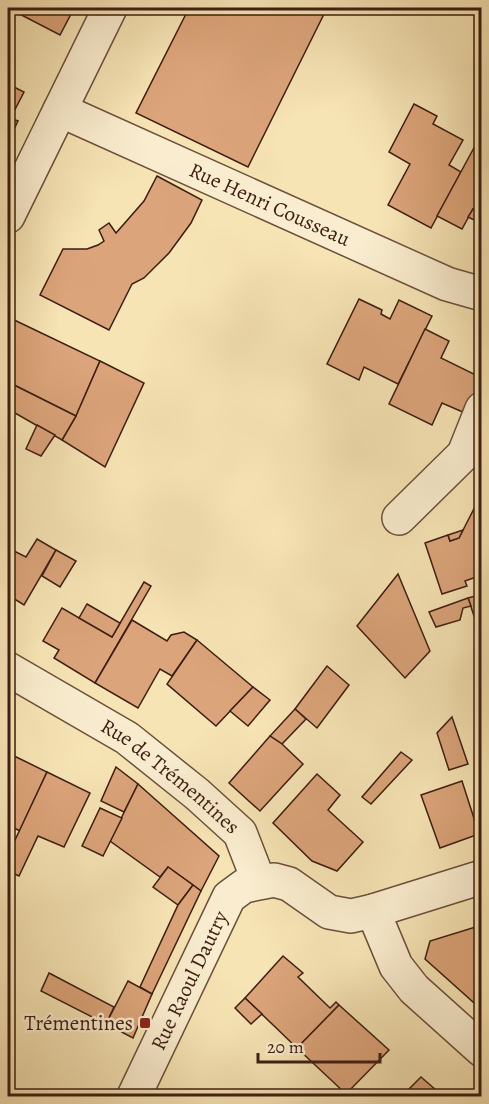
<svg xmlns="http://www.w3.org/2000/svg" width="489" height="1104" viewBox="0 0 489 1104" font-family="Alegreya,serif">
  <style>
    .building { fill: #dca47a; stroke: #3c1d12; stroke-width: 1.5 }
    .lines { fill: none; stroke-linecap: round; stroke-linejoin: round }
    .minor-casing { stroke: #6b4f3b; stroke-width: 36 }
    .minor { stroke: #faedcf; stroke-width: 33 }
    .poi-dot { fill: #8f2418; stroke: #faedcf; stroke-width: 2 }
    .labels { text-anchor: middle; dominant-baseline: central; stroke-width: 5; stroke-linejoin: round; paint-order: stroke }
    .street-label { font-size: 21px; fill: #3c1d12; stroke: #faedcf }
    .poi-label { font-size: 21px; fill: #3c1d12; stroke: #faedcf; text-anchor: end }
  </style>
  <rect width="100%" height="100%" fill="#f7e4b5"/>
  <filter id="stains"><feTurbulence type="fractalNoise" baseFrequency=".00333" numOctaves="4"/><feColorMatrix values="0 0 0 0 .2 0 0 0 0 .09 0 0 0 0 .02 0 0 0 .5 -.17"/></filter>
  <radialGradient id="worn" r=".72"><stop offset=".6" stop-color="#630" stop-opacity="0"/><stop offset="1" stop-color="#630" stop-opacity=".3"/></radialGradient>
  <g class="building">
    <polygon points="8,8 58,8 71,14 60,35"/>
    <polygon points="189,8 327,8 248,167 136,113"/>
    <polygon points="8,84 24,92 8,123"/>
    <polygon points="414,104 437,116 433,124 463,140 449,165 461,172 431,228 388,205 410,164 389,152"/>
    <polygon points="10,118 18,121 8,142 8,123"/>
    <polygon points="482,133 482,214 473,209 462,229 437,216"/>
    <polygon points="157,176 202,200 191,223 169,253 144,278 132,284 109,330 40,295 63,249 87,249 98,245 104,241 99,230 109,223 116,233 144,201"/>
    <polygon points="473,209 482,214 482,224 468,217"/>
    <polygon points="359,299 382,310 381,314 390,319 399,300 432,316 398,384 364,367 359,380 327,364"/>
    <polygon points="8,317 100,361 76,416 8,382"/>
    <polygon points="425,329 449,341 441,358 482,378 465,413 442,403 432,425 389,404"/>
    <polygon points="100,361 144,383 105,467 62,440 76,416"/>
    <polygon points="8,382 76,416 62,440 8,409"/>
    <polygon points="37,425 55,435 41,456 26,449"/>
    <polygon points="482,493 482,575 465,581 467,586 442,594 425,543 448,535 450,541 459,538"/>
    <polygon points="463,530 459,538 450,541 448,535"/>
    <polygon points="37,539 56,550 24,605 8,595 8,548 26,557"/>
    <polygon points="56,550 76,561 60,587 42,576"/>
    <polygon points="398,574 430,651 405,678 357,626"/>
    <polygon points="144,582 151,586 95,683 54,658 59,650 43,641 62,608 112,637"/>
    <polygon points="482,594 482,640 468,598"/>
    <polygon points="468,598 471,606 463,608 460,620 436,627 429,612"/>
    <polygon points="87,604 120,623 112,637 79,618"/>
    <polygon points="132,620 167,641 171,635 184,632 197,640 172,676 160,669 138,708 95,683"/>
    <polygon points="197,640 253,687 216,726 167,684"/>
    <polygon points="327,666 349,685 317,728 295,709"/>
    <polygon points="253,687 270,700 248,726 230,711"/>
    <polygon points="295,709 306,719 282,744 270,736"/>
    <polygon points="452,717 468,764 449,770 437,733"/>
    <polygon points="270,736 282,744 303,764 260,811 229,783"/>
    <polygon points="401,752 412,760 371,804 362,797"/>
    <polygon points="8,753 47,772 20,831 8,825"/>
    <polygon points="116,767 138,784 124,812 101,801"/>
    <polygon points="47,772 90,793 64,847 38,836 19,876 8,871 8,855"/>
    <polygon points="317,774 340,795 328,810 363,842 337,871 312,861 273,823"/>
    <polygon points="462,781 479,834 440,848 421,795"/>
    <polygon points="138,784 219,856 201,891 168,867 160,877 110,841"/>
    <polygon points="100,808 122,818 103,856 82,846"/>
    <polygon points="168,867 193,885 178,905 153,887"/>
    <polygon points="193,885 201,891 152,994 140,987 178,905"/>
    <polygon points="482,925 482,1010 425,959 430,941"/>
    <polygon points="283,956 303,973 298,977 330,1008 336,1002 339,1005 297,1048 245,998"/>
    <polygon points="49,973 114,1007 106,1024 41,991"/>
    <polygon points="128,981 152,994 133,1038 106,1024"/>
    <polygon points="245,998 262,1014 251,1024 235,1008"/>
    <polygon points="339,1005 389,1050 346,1094 297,1048"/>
    <polygon points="421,1077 443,1096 444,1096 402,1096"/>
  </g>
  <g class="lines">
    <defs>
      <g id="minor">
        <path id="s1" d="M 60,110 L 447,284 L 482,294"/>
        <polyline points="8,216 110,8"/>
        <polyline points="399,518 464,454 482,409"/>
        <path id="s2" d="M 8,669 L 127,738 L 197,794 L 240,833 L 259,882"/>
        <polyline points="373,911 396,966 414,989 482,1050"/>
        <path id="s3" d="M 134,1096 L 229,897 L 244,886 L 274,880 L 289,884 L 329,912 L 351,916 L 373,911 L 482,877"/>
      </g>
    </defs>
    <use href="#minor" class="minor-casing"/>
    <use href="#minor" class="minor"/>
  </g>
  <rect class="poi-dot" x="139" y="1017" width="12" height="12" rx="3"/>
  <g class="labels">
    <g class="street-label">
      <text stroke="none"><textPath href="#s1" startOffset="230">Rue Henri Cousseau</textPath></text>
      <text stroke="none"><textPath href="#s2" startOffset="195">Rue de Trémentines</textPath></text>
      <text stroke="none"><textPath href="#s3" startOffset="128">Rue Raoul Dautry</textPath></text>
    </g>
    <g class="poi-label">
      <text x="133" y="1023">Trémentines</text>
    </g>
  </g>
  <rect width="489" height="1104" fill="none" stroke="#f7e4b5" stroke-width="30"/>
  <rect x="9" y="9" width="471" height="1086" fill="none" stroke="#3c1d12" stroke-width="3"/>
  <rect x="15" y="15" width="459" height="1074" fill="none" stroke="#3c1d12" stroke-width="1.5"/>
  <path d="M258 1053v9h122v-9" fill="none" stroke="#3c1d12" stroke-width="3"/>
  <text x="267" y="1053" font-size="18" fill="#3c1d12" stroke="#faedcf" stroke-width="4.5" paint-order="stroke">20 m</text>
  <rect width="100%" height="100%" filter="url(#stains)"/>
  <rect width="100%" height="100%" fill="url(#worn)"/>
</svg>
